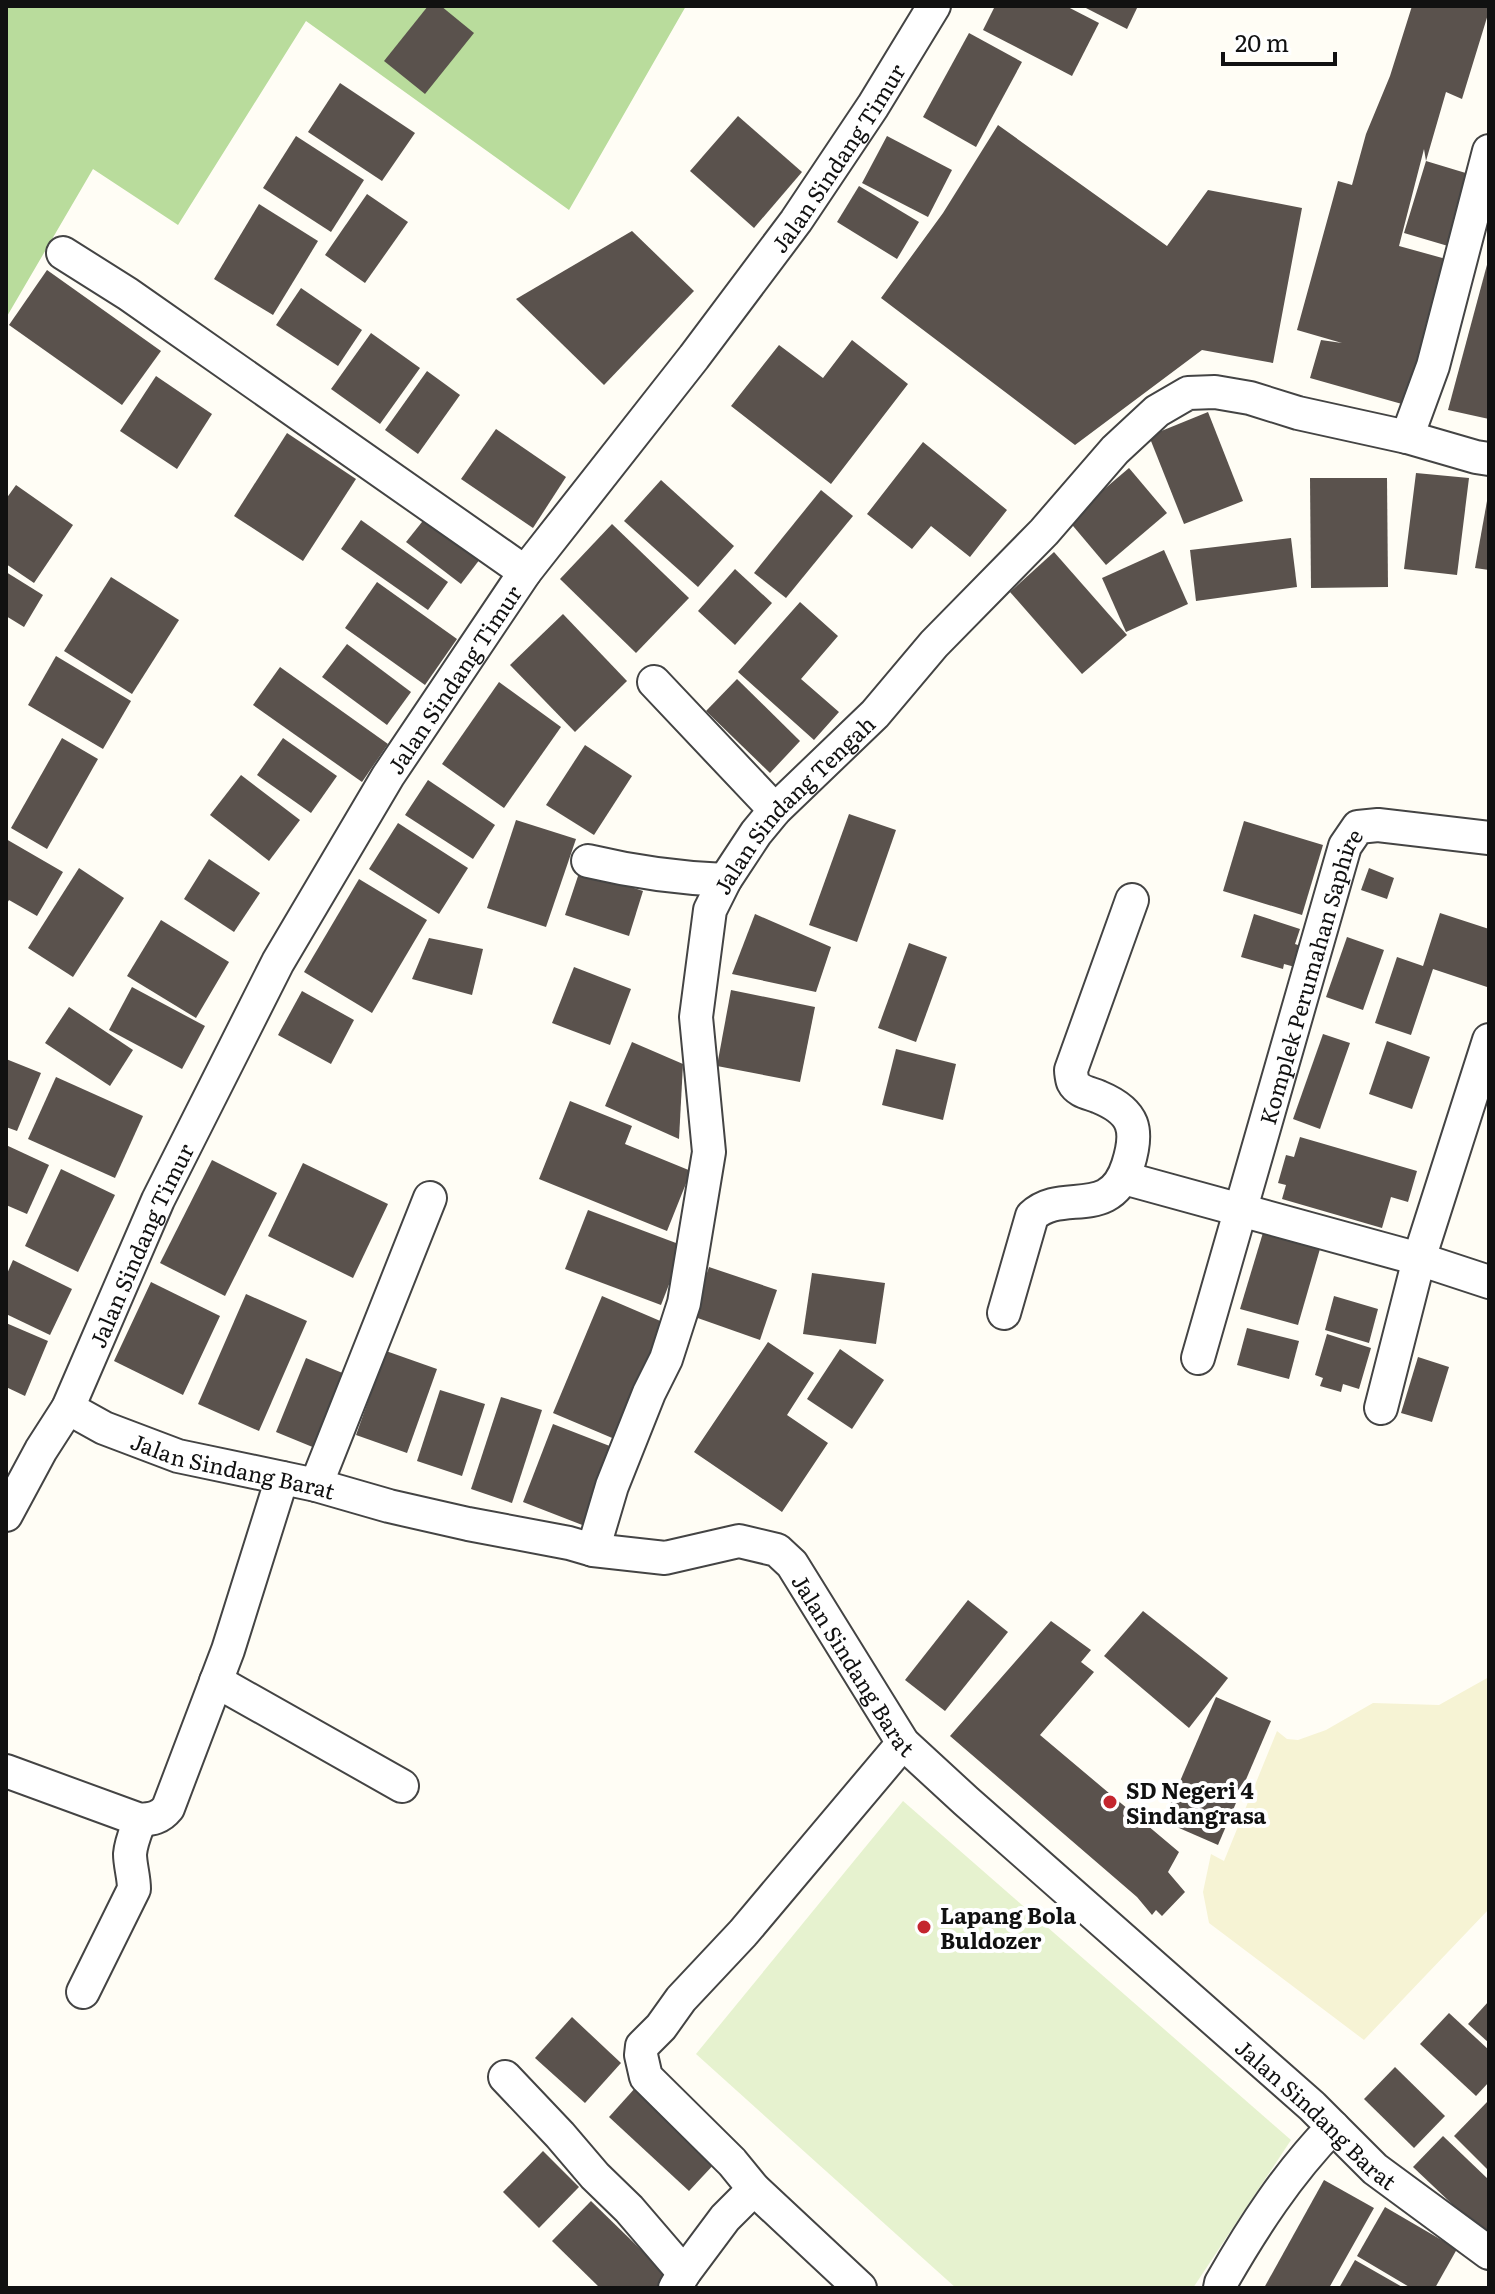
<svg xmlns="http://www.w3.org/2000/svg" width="1495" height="2294" viewBox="0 0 1495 2294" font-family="Literata,serif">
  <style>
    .farmland { fill: #f6f3d4 }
    .forest { fill: #b9dc9c }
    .pitch { fill: #e6f2cf }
    .building { fill: #5a524d }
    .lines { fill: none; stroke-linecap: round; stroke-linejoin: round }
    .minor-casing { stroke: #444; stroke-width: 36 }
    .minor { stroke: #fff; stroke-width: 32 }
    .poi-dot { fill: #c4262e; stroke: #fff; stroke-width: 3 }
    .labels { text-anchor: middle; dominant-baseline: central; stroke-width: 8; stroke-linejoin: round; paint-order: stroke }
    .street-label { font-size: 22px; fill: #111; stroke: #fff }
    .poi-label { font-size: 22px; font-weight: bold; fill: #111; stroke: #fff; text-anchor: start }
  </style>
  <rect width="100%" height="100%" fill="#fffdf5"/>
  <polygon class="farmland" points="1489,1677 1489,1909 1364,2040 1209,1923 1203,1892 1211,1854 1224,1861 1277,1731 1287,1739 1298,1740 1326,1730 1373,1703 1439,1705"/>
  <polygon class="forest" points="6,6 686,6 569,210 306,21 178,225 93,169 6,318"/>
  <polygon class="pitch" points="903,1801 1291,2140 1193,2288 956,2288 696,2054"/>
  <g class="building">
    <polygon points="428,6 441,6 474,33 425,94 384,61"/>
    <polygon points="995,6 1066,6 1099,23 1072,76 983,30"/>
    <polygon points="1082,6 1138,6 1127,29"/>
    <polygon points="1412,6 1489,6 1489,11 1462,99 1446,92 1426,161 1469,174 1448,246 1404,233 1426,161 1424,149 1399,246 1446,259 1417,364 1409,406 1310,378 1321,340 1342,343 1297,330 1338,181 1352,185 1366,134 1390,76"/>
    <polygon points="969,33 1022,62 976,147 923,117"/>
    <polygon points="340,83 415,133 382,181 308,132"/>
    <polygon points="738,116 802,172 754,228 690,171"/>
    <polygon points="998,125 1167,246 1208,190 1302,208 1273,363 1202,350 1075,445 881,298 943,213"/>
    <polygon points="296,136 364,180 331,232 263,188"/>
    <polygon points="887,136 952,170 928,217 862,183"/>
    <polygon points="859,186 919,222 897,259 837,222"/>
    <polygon points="367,194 408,222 365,283 325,255"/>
    <polygon points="259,204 318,241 273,315 214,279"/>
    <polygon points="632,231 694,291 604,385 516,299"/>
    <polygon points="1488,261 1489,262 1489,419 1448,410"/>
    <polygon points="47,270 161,351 122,405 9,325"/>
    <polygon points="301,288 362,330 338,366 276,325"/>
    <polygon points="371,333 420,368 380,424 331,389"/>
    <polygon points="852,340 908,384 831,484 731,406 779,345 823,378"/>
    <polygon points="427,371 460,395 418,454 385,430"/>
    <polygon points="156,376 212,414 177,469 120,431"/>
    <polygon points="1208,412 1243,501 1184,524 1149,436"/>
    <polygon points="496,429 566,477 533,528 461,479"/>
    <polygon points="287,433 356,479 303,561 234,516"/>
    <polygon points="923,442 1007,510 970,557 931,526 912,549 867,514"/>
    <polygon points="1129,468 1167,513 1106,565 1068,520"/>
    <polygon points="1416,473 1469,478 1457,575 1404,569"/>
    <polygon points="1310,478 1387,478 1388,587 1311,588"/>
    <polygon points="661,480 734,546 698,587 624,521"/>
    <polygon points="16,485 73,525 34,583 6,564 6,499"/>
    <polygon points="821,490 853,516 786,598 754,573"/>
    <polygon points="1487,501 1489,501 1489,570 1475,568"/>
    <polygon points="426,517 480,559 461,584 406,542"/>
    <polygon points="361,520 448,582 428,610 341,549"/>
    <polygon points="612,524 689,598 636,653 560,579"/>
    <polygon points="1291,538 1297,587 1196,601 1190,550"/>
    <polygon points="1164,550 1188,604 1126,632 1102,578"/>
    <polygon points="1054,552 1127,635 1082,674 1010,592"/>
    <polygon points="735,569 772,603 735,645 698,611"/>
    <polygon points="6,572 43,595 24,627 6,616"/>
    <polygon points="111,577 179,620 132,694 64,651"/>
    <polygon points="377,582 457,639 425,685 345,628"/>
    <polygon points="800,602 838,636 801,679 839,712 814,740 738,672"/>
    <polygon points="563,614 627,681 575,732 510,665"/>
    <polygon points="347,644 411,692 387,725 322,677"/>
    <polygon points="56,656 131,701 103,749 28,705"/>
    <polygon points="280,667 388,744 362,782 253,705"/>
    <polygon points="737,679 800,741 770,773 706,711"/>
    <polygon points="499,682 561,727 504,808 442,764"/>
    <polygon points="62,738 98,759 47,849 11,828"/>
    <polygon points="283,738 337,776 311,813 257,775"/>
    <polygon points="585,745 632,776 594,835 546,805"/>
    <polygon points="241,775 300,820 269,861 210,815"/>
    <polygon points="428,780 495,825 473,859 405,815"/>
    <polygon points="849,814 896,830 857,942 809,925"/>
    <polygon points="516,820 576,839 546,927 487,908"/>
    <polygon points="1244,821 1323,845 1302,915 1223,891"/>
    <polygon points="398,823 468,868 439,914 369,869"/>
    <polygon points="6,839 63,872 37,916 9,900 6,905"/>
    <polygon points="209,859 260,893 234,932 184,899"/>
    <polygon points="79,868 124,898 73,977 28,948"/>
    <polygon points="1369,868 1394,878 1387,899 1361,890"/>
    <polygon points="580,870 643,891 629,936 565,915"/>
    <polygon points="359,879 427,920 372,1013 304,972"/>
    <polygon points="1440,913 1489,929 1487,987 1433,969 1411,1035 1375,1023 1397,957 1423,966"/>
    <polygon points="755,914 831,947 816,992 732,974"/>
    <polygon points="1254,914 1300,929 1295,944 1301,946 1295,967 1284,964 1283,969 1241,957"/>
    <polygon points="161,920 229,962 196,1018 127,976"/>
    <polygon points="1347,937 1384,950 1363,1010 1326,997"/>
    <polygon points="429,938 483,949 472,995 412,979"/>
    <polygon points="909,943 947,957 916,1042 878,1028"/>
    <polygon points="574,967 631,989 610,1045 552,1023"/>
    <polygon points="132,987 205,1026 182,1069 109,1030"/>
    <polygon points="731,990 815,1007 800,1082 717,1066"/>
    <polygon points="302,991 354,1020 331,1064 278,1035"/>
    <polygon points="69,1007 133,1050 110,1086 45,1043"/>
    <polygon points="1323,1034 1350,1043 1320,1129 1293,1119"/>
    <polygon points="1387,1041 1430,1057 1412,1109 1369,1094"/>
    <polygon points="632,1042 683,1064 679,1139 605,1106"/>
    <polygon points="896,1049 956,1064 943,1120 882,1105"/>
    <polygon points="6,1059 41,1073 17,1131 6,1127"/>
    <polygon points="56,1077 143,1116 115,1178 28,1139"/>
    <polygon points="570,1101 632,1126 625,1144 691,1171 667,1231 539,1179"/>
    <polygon points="1300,1137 1417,1171 1408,1202 1391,1197 1382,1228 1282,1199 1286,1185 1278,1183 1286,1155 1294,1157"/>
    <polygon points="6,1145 49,1165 27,1214 6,1205"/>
    <polygon points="212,1160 277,1193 225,1296 160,1263"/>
    <polygon points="303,1163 388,1204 353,1278 268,1236"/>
    <polygon points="61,1169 115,1195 78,1272 25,1246"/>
    <polygon points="588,1210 684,1246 661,1305 565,1269"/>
    <polygon points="1265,1226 1322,1242 1298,1325 1240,1309"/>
    <polygon points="13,1260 72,1289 50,1335 6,1314 6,1276"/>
    <polygon points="709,1267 777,1290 760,1340 692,1316"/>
    <polygon points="812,1273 885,1283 876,1344 803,1334"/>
    <polygon points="151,1282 220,1316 183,1395 114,1361"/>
    <polygon points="246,1294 307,1321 259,1431 198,1404"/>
    <polygon points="602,1296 665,1323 617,1440 553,1413"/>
    <polygon points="1334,1296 1378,1309 1369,1343 1325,1330"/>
    <polygon points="6,1323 48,1341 25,1396 6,1387"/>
    <polygon points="1247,1328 1299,1341 1289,1379 1237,1365"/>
    <polygon points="1327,1334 1371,1348 1359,1389 1343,1384 1341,1392 1320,1386 1323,1378 1315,1375"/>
    <polygon points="768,1342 814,1373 787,1415 828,1443 782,1512 694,1452"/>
    <polygon points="840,1349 884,1380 852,1429 807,1399"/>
    <polygon points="386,1351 437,1369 407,1453 356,1435"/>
    <polygon points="1418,1357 1449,1367 1432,1422 1401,1413"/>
    <polygon points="306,1358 345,1374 315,1448 276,1432"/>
    <polygon points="440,1390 485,1404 462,1476 417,1461"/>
    <polygon points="501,1397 542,1410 512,1503 471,1489"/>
    <polygon points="553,1424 620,1450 590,1528 523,1502"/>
    <polygon points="968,1600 1008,1632 945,1711 905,1680"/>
    <polygon points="1143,1611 1228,1678 1189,1728 1104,1656"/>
    <polygon points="1051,1621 1091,1650 1081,1662 1094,1672 1040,1735 1179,1852 1168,1872 1185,1892 1162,1916 1156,1910 1152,1915 1137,1897 950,1736"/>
    <polygon points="1216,1697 1271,1721 1218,1845 1163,1821"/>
    <polygon points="1489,2001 1489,2043 1468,2024"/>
    <polygon points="1449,2013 1489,2050 1489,2082 1476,2096 1420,2044"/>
    <polygon points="572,2017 621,2063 585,2103 535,2058"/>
    <polygon points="1395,2067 1445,2116 1414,2148 1364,2099"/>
    <polygon points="636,2087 717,2161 689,2191 609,2117"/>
    <polygon points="1489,2100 1489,2171 1454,2136"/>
    <polygon points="1443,2136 1489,2180 1489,2239 1413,2167"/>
    <polygon points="543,2151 579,2187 539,2228 503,2192"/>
    <polygon points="1324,2180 1374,2208 1329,2288 1264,2288"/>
    <polygon points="591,2201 669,2277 657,2288 600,2288 552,2241"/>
    <polygon points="1385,2207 1457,2249 1435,2288 1411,2288 1357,2256"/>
    <polygon points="1355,2260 1404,2288 1339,2288"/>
  </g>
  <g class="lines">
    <defs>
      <g id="minor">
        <polyline points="63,253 128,294 525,572"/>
        <polyline points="1407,437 1433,366 1489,151"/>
        <polyline points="654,682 775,810"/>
        <path d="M 588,861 C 634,872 678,878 725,880"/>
        <polyline points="1124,1178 1419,1259 1489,1282"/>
        <path d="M 1004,1313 L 1032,1216 C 1062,1187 1110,1222 1128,1165 C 1139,1130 1135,1112 1099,1097 C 1090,1093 1078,1092 1073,1082 C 1072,1080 1071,1072 1071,1070 L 1132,900"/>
        <path id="s1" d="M 1198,1358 L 1345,846 L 1358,827 L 1378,825 L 1489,838"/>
        <path id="s2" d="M 68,1408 L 104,1428 L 178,1456 L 316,1485 L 389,1506 L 468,1524 L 569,1543 L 593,1550 L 665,1558 L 739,1541 L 777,1550 L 792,1564 L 903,1743 L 966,1801 L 1312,2106 L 1375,2169 L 1489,2253"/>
        <polyline points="1381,1408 1419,1259 1489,1040"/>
        <polyline points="316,1485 430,1198"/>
        <path id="s3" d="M 6,1515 L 41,1450 L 68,1408 L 158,1200 L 278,962 L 388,776 L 525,572 L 694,357 L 796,221 L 873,106 L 934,6"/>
        <path id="s4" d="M 593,1550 L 612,1486 L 649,1393 L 666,1359 L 684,1303 L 709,1152 L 696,1017 L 710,910 L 725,880 L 756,833 L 775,810 L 875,714 L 934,644 L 1044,532 L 1115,450 L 1157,411 L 1188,393 L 1215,392 L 1250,398 L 1298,413 L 1407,437 L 1476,457 L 1489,459"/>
        <polyline points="216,1681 402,1786"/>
        <path d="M 6,1771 L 140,1820 C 152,1819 160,1818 168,1808 L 228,1650 L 282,1478"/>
        <path d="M 83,1992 L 134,1889 C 134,1877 130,1865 130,1854 C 131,1842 136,1831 140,1820"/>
        <polyline points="505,2077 560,2135 595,2176 629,2209 684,2273"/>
        <polyline points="675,2288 684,2273 725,2218 754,2189"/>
        <polyline points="860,2288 754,2189 732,2162 646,2077 641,2055 642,2046 661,2027 681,1999 743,1933 903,1743"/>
        <path d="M 1220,2288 L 1221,2283 C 1253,2227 1288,2173 1333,2127"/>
      </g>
    </defs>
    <use href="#minor" class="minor-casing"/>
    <use href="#minor" class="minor"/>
  </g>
  <g class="poi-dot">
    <circle cx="1110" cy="1802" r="8"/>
    <circle cx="924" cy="1927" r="8"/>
  </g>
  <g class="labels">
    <g class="street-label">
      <text stroke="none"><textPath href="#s3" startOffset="1598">Jalan Sindang Timur</textPath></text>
      <text stroke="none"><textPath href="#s3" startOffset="950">Jalan Sindang Timur</textPath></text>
      <text stroke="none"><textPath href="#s4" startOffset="796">Jalan Sindang Tengah</textPath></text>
      <text stroke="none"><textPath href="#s1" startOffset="398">Komplek Perumahan Saphire</textPath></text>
      <text stroke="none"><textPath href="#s3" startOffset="302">Jalan Sindang Timur</textPath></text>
      <text stroke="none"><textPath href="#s2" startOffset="176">Jalan Sindang Barat</textPath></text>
      <text stroke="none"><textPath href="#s2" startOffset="872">Jalan Sindang Barat</textPath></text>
      <text stroke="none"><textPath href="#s2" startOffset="1520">Jalan Sindang Barat</textPath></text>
    </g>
    <g class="poi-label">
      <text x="1126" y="1789">SD Negeri 4<tspan x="1126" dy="25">Sindangrasa</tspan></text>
      <text x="940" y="1914">Lapang Bola<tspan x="940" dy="25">Buldozer</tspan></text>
    </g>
  </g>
  <rect width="1495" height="2294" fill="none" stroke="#111111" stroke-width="16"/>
  <path d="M1223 52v12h112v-12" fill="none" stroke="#111111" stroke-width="4"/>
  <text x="1235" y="52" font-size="24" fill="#111111" stroke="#ffffff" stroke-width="6" paint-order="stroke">20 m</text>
</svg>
